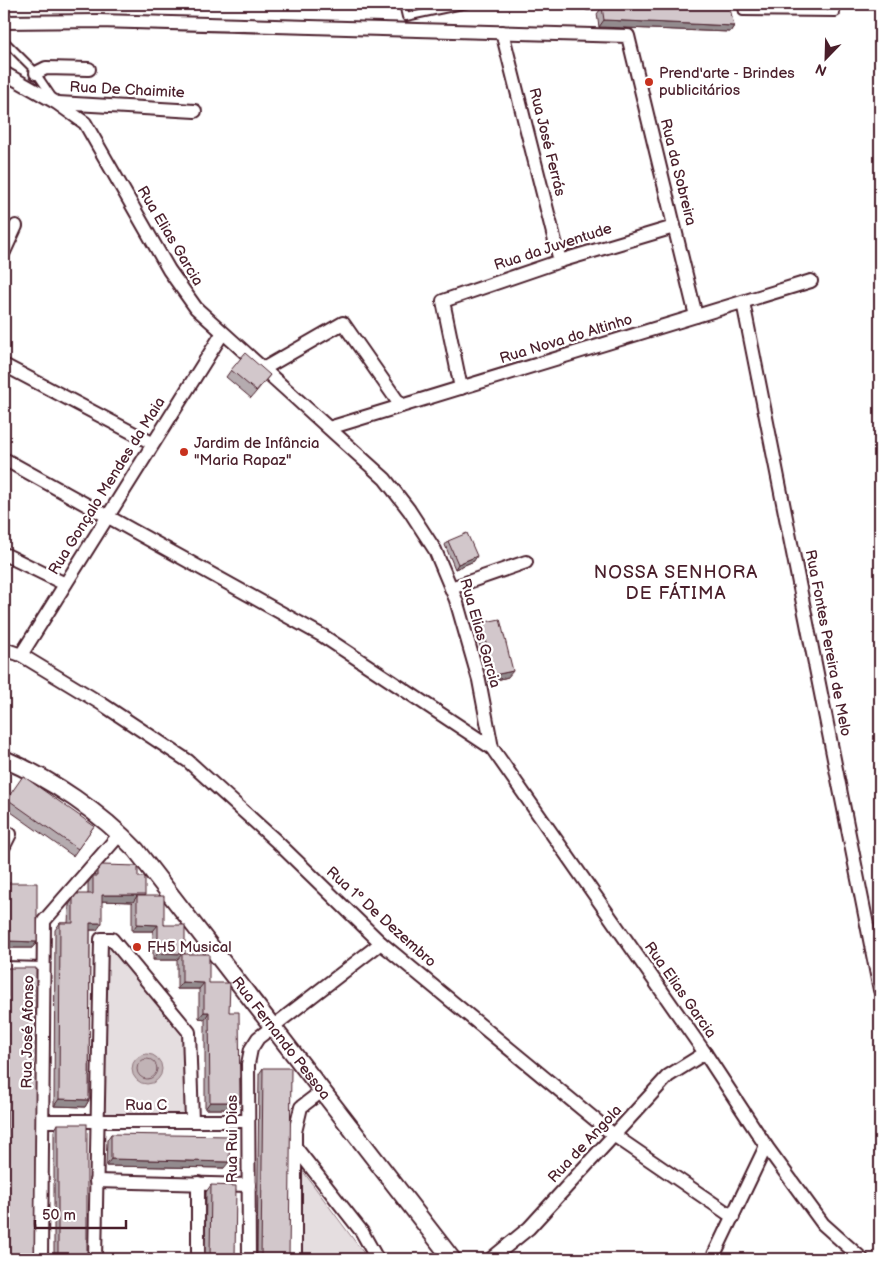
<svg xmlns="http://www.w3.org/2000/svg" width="884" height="1263" viewBox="0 0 884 1263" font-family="'Balsamiq Sans',sans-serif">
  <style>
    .green { fill: #e5dee0; stroke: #987e86 }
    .water { fill: #c1b3b6; stroke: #91787e }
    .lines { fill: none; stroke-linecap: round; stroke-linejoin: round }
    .shore { stroke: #7a5a63; stroke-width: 1 }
    .service-casing { stroke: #4a1f2b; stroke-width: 10 }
    .minor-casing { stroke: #4a1f2b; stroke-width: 16 }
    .tertiary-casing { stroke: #4a1f2b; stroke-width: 20 }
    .service { stroke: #fff; stroke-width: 6 }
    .minor { stroke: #fff; stroke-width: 12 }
    .tertiary { stroke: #fff; stroke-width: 16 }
    .wall { fill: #b5abaf; stroke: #4a1f2b }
    .shaded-wall { fill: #938b8e; stroke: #4a1f2b }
    .building { fill: #d2c7cb; stroke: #4a1f2b }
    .poi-dot { fill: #c8321e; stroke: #fff; stroke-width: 2 }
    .labels { text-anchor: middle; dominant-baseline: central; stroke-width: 4.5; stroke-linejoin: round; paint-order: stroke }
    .poi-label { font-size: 15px; fill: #4a1f2b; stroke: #fff; text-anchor: start }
    .street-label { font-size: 15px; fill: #4a1f2b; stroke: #fff }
    .quarter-label { font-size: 18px; letter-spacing: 1px; fill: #4a1f2b; stroke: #fff }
  </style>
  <rect width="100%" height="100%" fill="#fff"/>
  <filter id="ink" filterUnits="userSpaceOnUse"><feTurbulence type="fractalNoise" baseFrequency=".02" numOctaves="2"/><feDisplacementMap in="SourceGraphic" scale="10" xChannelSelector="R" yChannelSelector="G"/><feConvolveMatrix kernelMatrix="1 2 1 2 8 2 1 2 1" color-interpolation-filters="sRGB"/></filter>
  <g filter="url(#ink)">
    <g class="green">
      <polygon points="103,943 113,943 186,1033 190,1118 101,1117"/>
      <polygon points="299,1166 368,1259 298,1259"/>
    </g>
    <circle class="water" cx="147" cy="1069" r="15"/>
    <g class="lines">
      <circle class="shore" cx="147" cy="1069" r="10"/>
      <defs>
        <g id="service">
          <polyline points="403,4 406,17 467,4"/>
          <polyline points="588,4 588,6 599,4"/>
          <polyline points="741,4 743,12 836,13 834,4"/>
          <polyline points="4,40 34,70 53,98"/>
          <polyline points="4,965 45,966"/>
        </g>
        <g id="minor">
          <polyline points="4,22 99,21 628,36 696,316"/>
          <polyline points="502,32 560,261"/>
          <polyline points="4,73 57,103 85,123 169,270 196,308 385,479 409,510 435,550 456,600 479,680 492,748 705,1053 766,1146 823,1224 862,1259"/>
          <polyline points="36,73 46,68 89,69"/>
          <polyline points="58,103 195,111"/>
          <polyline points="4,252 16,226"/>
          <polyline points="743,302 880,990"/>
          <polyline points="4,365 152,443"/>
          <polyline points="263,369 343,323 401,406"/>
          <polyline points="461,388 443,301 560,261 674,227"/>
          <polyline points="329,428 811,281"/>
          <polyline points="4,459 323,636 492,748"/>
          <polyline points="4,554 65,584"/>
          <polyline points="451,588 526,562"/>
          <polyline points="4,649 21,655 102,704 188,761 275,840 381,943 615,1136 733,1217"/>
          <polyline points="21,655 222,334"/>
          <polyline points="4,846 10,834"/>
          <polyline points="43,1121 248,1121"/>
          <polyline points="296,1148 362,1232 377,1259"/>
          <polyline points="96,1181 249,1185"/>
          <polyline points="198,1183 198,1259"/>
          <polyline points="41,1259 44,921 120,834"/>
          <polyline points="95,1259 101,939 112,939 189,1032 192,1121"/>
          <polyline points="249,1259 248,1064 251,1049 258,1038 381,943"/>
          <polyline points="295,1259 295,1132 301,1107 322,1091"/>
          <polyline points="491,1259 529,1228 668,1076 705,1053"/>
          <polyline points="712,1259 766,1146"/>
        </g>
        <g id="tertiary">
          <path id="s1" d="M 4,759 C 51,779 101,813 136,850 L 452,1259"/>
        </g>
      </defs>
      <use href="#service" class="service-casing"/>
      <use href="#minor" class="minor-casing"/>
      <use href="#tertiary" class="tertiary-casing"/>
      <use href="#service" class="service"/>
      <use href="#minor" class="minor"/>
      <use href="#tertiary" class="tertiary"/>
    </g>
    <g class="wall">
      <polygon points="602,7 734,26 730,32 599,27 597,14"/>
      <polygon points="231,370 270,375 251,398 226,377"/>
      <polygon points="448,541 474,561 455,569 445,545"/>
      <polygon points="481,623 508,677 489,682 476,630"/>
      <polygon points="7,799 94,826 73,856 4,807 4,803"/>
      <polygon points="97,871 138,877 144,896 185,954 209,983 229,1012 240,1102 235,1109 205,1109 205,1019 199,1018 199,989 177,989 177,960 153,960 153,931 132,931 132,903 133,902 102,901 97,930 90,930 89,1100 85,1107 54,1106 55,930 60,923 68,923 69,905 73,899 88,894 88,883"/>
      <polygon points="8,883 37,942 32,948 4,948 4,889"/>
      <polygon points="7,968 34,1259 4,1259 4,973"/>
      <polygon points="263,1068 289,1259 257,1259 259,1074"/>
      <polygon points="58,1124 87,1259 54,1259 54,1131"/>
      <polygon points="111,1134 224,1168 106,1166 107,1140"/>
      <polygon points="211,1185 235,1259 205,1259 206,1192"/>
    </g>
    <g class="shaded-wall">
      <polygon points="604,20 734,26 730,32 599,27"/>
      <polygon points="477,556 474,561 455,569 458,564"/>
      <polygon points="513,671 508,677 489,682 494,675"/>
      <polygon points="102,895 145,895 140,902 137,896 133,902 98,901"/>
      <polygon points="90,923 102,923 97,930 86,930"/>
      <polygon points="137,924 158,925 153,931 132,931"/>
      <polygon points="8,941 37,942 32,948 4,948"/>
      <polygon points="158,953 185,954 182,954 177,960 153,960"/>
      <polygon points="182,982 204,983 199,989 177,989"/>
      <polygon points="204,1012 209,1012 205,1019 199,1018"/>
      <polygon points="59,1099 89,1100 85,1107 54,1106"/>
      <polygon points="210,1102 240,1102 235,1109 205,1109"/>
      <polygon points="111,1159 229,1162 224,1168 106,1166"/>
    </g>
    <g class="building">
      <polygon points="617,4 729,4 734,26 604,20 602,7"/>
      <polygon points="245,353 270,375 256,391 231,370"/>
      <polygon points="467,533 477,556 458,564 448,541"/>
      <polygon points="500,619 513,671 494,675 481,623"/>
      <polygon points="23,776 94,826 78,849 7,799"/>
      <polygon points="102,865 138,866 138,877 145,877 145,895 102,895 102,923 90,923 89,1100 59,1099 60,923 73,923 73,899 77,894 93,894 93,876 97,876 97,871"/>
      <polygon points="8,883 37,883 37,942 8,941"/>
      <polygon points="137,896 164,896 164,925 185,925 185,954 158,953 158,925 137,924"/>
      <polygon points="182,954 209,954 209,983 230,983 229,1012 239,1012 240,1102 210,1102 209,1012 204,1012 204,983 182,982"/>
      <polygon points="7,968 36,968 34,1259 5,1259 5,1212 4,1212 4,1185 7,1185"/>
      <polygon points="263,1068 291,1068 289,1259 261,1259"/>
      <rect x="58" y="1124" width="29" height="135"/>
      <polygon points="111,1134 230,1136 229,1162 111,1159"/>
      <polygon points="211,1185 236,1186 235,1259 210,1259"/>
    </g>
  </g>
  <g class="poi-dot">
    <circle cx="649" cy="82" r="5"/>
    <circle cx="184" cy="452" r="5"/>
    <circle cx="137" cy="947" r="5"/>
  </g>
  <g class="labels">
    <g class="poi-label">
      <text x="659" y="73">Prend'arte - Brindes<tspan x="659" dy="17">publicitários</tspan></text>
      <text x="194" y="443">Jardim de Infância<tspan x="194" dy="17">"Maria Rapaz"</tspan></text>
      <text x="147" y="947">FH5 Musical</text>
    </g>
    <g class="street-label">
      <text transform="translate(127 90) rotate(3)">Rua De Chaimite</text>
      <text transform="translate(547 142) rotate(76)">Rua José Ferrás</text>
      <text transform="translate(678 172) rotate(76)">Rua da Sobreira</text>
      <text transform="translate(170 236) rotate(59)">Rua Elias Garcia</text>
      <text transform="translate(553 247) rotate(-18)">Rua da Juventude</text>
      <text transform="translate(566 339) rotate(-17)">Rua Nova do Altinho</text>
      <text transform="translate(107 486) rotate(-58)">Rua Gonçalo Mendes da Maia</text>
      <text transform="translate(480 633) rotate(74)">Rua Elias Garcia</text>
      <text transform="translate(828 643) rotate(79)">Rua Fontes Pereira de Melo</text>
      <text transform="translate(381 917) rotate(42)">Rua 1º De Dezembro</text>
      <text transform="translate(680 990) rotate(55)">Rua Elias Garcia</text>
      <text transform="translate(28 1032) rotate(-89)">Rua José Afonso</text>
      <text stroke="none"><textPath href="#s1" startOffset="399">Rua Fernando Pessoa</textPath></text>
      <text x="146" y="1105">Rua C</text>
      <text transform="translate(232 1139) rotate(-90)">Rua Rui Dias</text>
      <text transform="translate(585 1144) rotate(-47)">Rua de Angola</text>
    </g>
    <g class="quarter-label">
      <text x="676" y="572">NOSSA SENHORA<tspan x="676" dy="21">DE FÁTIMA</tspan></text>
    </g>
  </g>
  <rect width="884" height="1263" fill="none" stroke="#fff" stroke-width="20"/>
  <rect x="10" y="10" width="864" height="1243" fill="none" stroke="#4a1f2b" stroke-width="2" filter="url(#ink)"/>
  <g transform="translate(826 58) rotate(203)" stroke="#ffffff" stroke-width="4" paint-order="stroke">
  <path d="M0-4L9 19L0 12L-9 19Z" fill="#4a1f2b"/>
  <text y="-8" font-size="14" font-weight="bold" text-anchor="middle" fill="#4a1f2b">N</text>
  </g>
  <path d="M35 1220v8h91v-8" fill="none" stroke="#4a1f2b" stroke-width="2.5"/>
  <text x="42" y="1220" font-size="15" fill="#4a1f2b" stroke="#ffffff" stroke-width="4" paint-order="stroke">50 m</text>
</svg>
